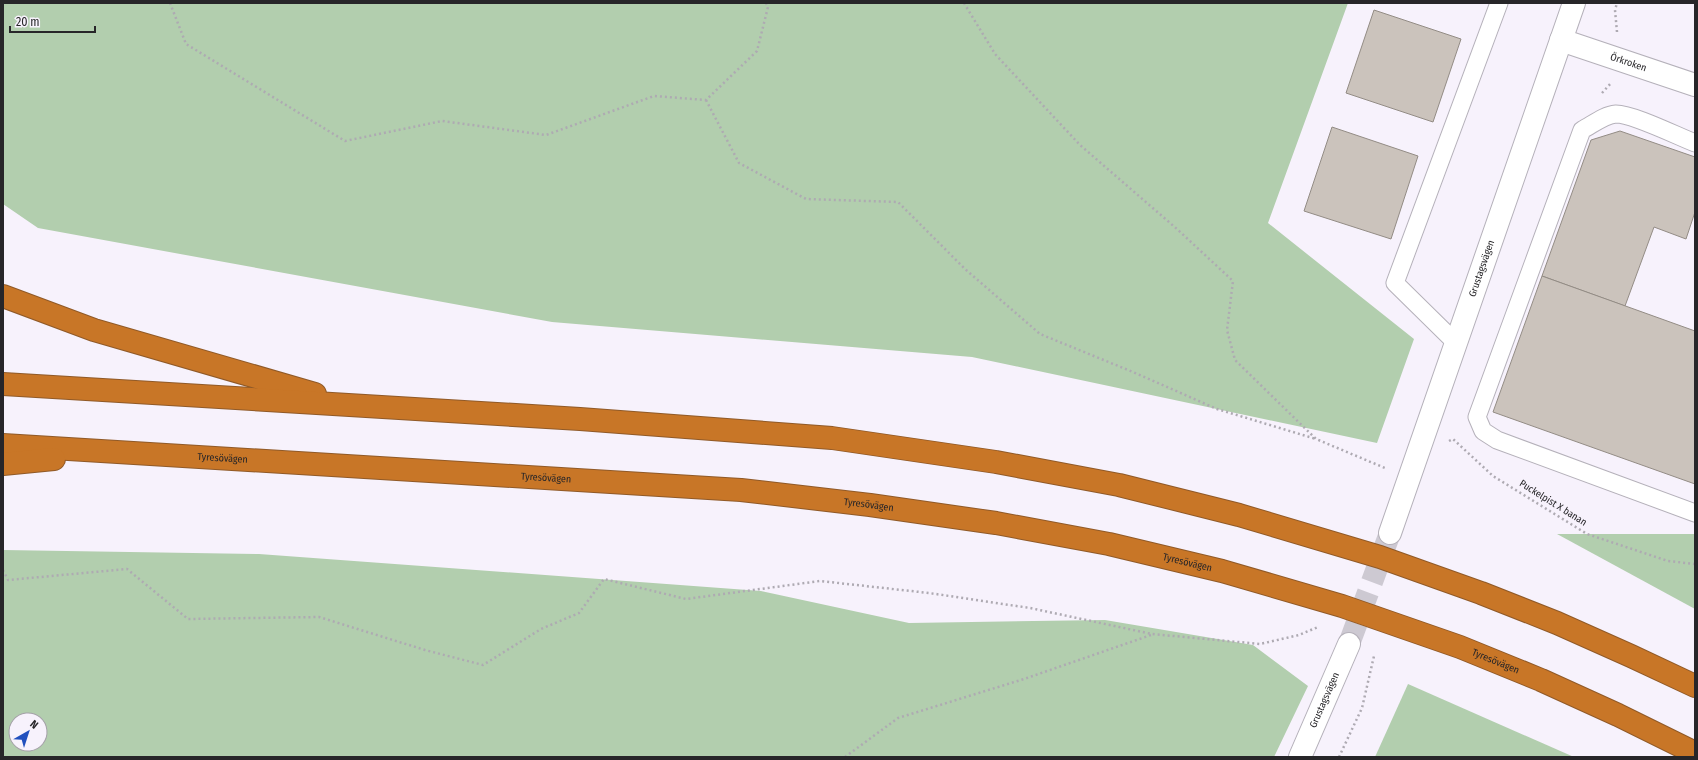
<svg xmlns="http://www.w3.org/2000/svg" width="1698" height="760" viewBox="0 0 1698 760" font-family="'Fira Sans Condensed',sans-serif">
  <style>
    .green { fill: #b2ceae; fill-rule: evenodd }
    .building { fill: #cbc3bc; stroke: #938c85 }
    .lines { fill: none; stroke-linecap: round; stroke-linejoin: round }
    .street-tunnel { stroke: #cdc9d2; stroke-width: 22; stroke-dasharray: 22 11; stroke-linecap: butt }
    .lane-casing { stroke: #b5b1ba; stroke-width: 19 }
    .street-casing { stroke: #b5b1ba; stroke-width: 24 }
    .highway-casing { stroke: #905a28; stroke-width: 24 }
    .path { stroke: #aeaab2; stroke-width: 2.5; stroke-dasharray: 2 3; stroke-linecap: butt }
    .lane { stroke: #fff; stroke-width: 17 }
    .street { stroke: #fff; stroke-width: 22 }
    .highway { stroke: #c87627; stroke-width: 22 }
    .labels { text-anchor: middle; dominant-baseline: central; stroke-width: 4; stroke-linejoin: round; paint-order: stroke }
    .street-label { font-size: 10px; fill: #272629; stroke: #f7f2fc }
  </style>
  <rect width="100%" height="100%" fill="#f7f2fc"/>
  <g class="green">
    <polygon points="3,3 1348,3 1268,223 1414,339 1377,443 972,357 552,322 38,228 3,204"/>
    <polygon points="1557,534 1695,534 1695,609"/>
    <path d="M 3,550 L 259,554 L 761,591 L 909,623 L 1105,620 L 1253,645 L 1308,686 L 1274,757 L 3,757 ZM 16,720 L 40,720 L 40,744 L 16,744 Z"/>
    <polygon points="1408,684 1574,757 1375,757"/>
  </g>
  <g class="building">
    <polygon points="1374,10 1461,39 1433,122 1346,93"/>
    <polygon points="1332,127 1418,156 1391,239 1304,211"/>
    <polygon points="1620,131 1695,157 1695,212 1686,239 1654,227 1625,306 1542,276 1591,140"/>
    <polygon points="1542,276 1695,331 1695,484 1493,412"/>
  </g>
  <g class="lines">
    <polyline class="street-tunnel" points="1349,644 1390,533"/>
    <defs>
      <g id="lane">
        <path d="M 1695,143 C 1677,136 1633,114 1616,114 C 1604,115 1592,125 1582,130 L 1477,417 L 1483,431 L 1497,440 L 1695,513"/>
        <polyline points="1456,343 1395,283 1499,3"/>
      </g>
      <g id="street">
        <path id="s1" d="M 1561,40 L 1695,85"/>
        <path id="s2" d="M 1390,533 L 1574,3"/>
        <path id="s3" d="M 1300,757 L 1349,644"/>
      </g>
      <g id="highway">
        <polyline points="3,296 94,330 315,394"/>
        <polyline points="3,384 580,419 832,438 996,462 1119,485 1239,515 1380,557 1481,593 1557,623 1631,656 1695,686"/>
        <path id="s4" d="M 3,445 L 741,490 L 870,505 L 996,523 L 1109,544 L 1222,571 L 1342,606 L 1460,647 L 1541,680 L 1618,715 L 1695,753"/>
        <polyline points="3,464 54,459"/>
      </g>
    </defs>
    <use href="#lane" class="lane-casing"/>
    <use href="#street" class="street-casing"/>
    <use href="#highway" class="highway-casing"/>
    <g class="path">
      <polyline points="170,3 186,44 345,141 442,121 546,135 654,96 706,100 757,51 768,7 766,3"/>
      <polyline points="964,3 995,54 1080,145 1177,229 1233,281 1227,330 1235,360 1316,439 1385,468"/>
      <polyline points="1617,32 1615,10 1617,3"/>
      <polyline points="1602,93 1611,83"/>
      <polyline points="706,100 739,163 806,199 898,202 965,269 1040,334 1133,372 1217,409 1316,439"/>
      <polyline points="1449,441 1453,439 1493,476 1587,534 1668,561 1695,564"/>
      <polyline points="3,570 8,580 127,569 188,619 319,617 425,650 483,665 541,629 579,613 604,579 686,599 820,581 929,593 1030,608 1152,634 1260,644 1299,635 1318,627"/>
      <polyline points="845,757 898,718 1024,679 1151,635"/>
      <polyline points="1339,757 1362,708 1374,656"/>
    </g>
    <use href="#lane" class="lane"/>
    <use href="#street" class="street"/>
    <use href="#highway" class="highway"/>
  </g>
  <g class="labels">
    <g class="street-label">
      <text stroke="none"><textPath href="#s1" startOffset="71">Örkroken</textPath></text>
      <text stroke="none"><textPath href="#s2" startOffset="280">Grustagsvägen</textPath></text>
      <text stroke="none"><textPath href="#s4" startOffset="220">Tyresövägen</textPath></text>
      <text stroke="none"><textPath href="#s4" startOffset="544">Tyresövägen</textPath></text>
      <text transform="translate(1553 503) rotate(32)">Puckelpist X banan</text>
      <text stroke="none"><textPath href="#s4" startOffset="868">Tyresövägen</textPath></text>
      <text stroke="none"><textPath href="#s4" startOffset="1192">Tyresövägen</textPath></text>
      <text stroke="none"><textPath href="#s4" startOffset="1516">Tyresövägen</textPath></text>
      <text stroke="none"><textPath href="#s3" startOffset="62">Grustagsvägen</textPath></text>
    </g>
  </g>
  <rect width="1698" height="760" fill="none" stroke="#272629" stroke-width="8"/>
  <g transform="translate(28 732) rotate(39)"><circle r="19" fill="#f7f2fc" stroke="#a4a0a8"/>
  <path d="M0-3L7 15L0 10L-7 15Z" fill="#2150be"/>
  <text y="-6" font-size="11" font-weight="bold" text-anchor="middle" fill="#272629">N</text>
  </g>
  <path d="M10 26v6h85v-6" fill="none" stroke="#272629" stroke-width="2"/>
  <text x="16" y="26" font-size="12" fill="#272629" stroke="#f7f2fc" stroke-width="3" paint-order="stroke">20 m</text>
</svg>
